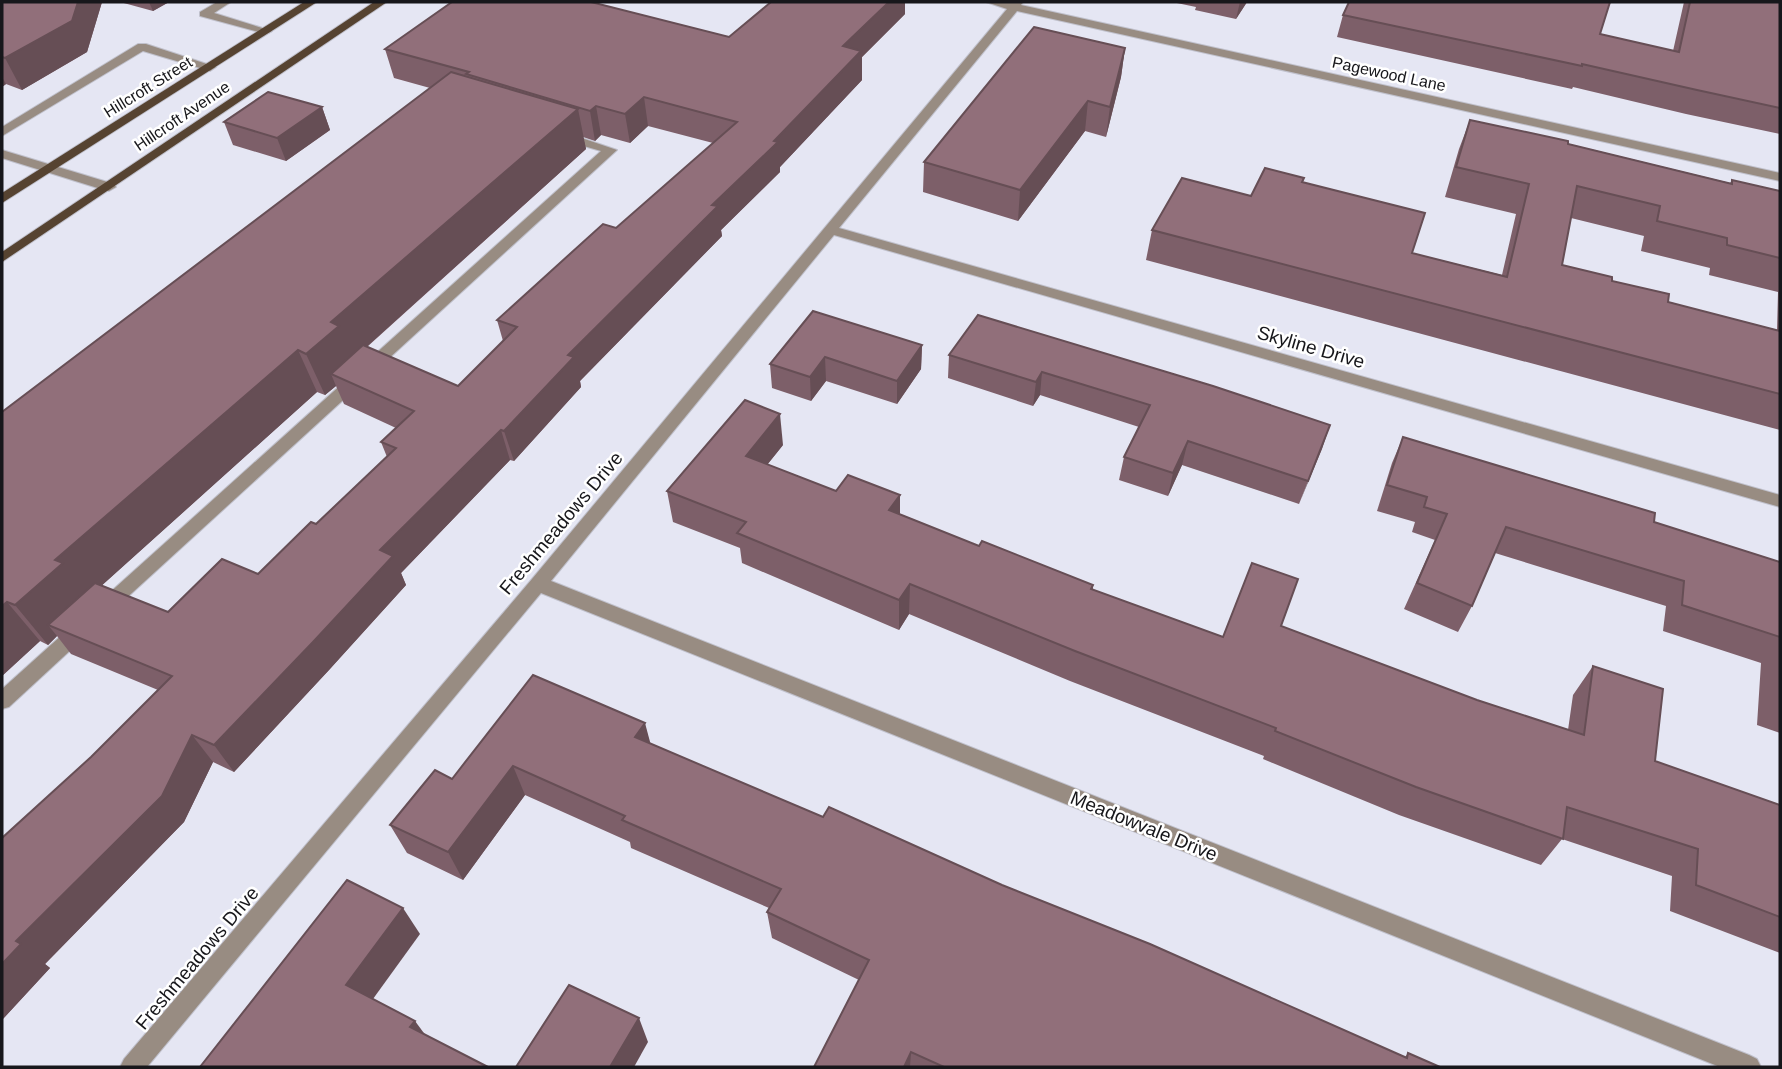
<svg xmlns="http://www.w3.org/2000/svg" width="1782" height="1069" viewBox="0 0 1782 1069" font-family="Arial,sans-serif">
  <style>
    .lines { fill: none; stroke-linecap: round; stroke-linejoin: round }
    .minor-casing { stroke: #c0c1cc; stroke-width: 2 }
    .major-casing { stroke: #c0c1cc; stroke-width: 2 }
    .minor { fill: #988c82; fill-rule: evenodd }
    .major { fill: #564331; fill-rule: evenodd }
    .wall { fill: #7d5f69; fill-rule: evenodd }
    .shaded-wall { fill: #664e55 }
    .building { fill: #916f7a; stroke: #664e55; stroke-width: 2 }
    .labels { text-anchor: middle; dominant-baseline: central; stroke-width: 5; stroke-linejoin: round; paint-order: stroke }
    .far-street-label { font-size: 16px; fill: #17171b; stroke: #fff }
    .street-label { font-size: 19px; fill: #17171b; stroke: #fff }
  </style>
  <rect width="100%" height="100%" fill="#e5e6f3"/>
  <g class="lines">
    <defs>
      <g id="minor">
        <polygon points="217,2 231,2 214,13 272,31 266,34 200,16 200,12"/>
        <polygon points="986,2 1023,2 1021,5 1780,173 1780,181 1017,11 839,228 1780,495 1780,507 834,235 551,581 1749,1055 1757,1059 1761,1067 1720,1067 541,593 147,1067 120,1067 124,1059 532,579 1007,9"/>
        <polygon points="138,44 146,44 216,67 210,71 143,51 2,136 2,127"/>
        <polygon points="561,131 617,150 109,614 103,616 97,614 94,609 97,604 601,151 556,138 556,132"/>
        <polygon points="2,150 114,184 116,187 109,191 104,190 2,158"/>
        <polygon points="80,623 87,625 89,630 87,635 9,707 2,709 2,689 73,625"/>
      </g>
      <g id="major">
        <polygon points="304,2 317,2 2,203 2,193"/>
        <polygon points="374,2 387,2 2,262 2,252"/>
      </g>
    </defs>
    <use href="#minor" class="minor-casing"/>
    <use href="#major" class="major-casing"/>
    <use href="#minor" class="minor"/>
    <use href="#major" class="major"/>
  </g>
  <g class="wall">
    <polygon points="2,2 102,2 87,52 22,90 6,84 2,87"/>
    <polygon points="120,2 169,2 153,11"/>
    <polygon points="1172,2 1247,2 1236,19 1195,10 1196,7"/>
    <polygon points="1684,2 1780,2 1780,134 1686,114 1573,87 1572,89 1337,37 1343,15 1600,34 1673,51"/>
    <path d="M 905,14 L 862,57 L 862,80 L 780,167 L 780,172 L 721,230 L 722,236 L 580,381 L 581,387 L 514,461 L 510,460 L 401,573 L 406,585 L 329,670 L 234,772 L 213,762 L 184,822 L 45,964 L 50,968 L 2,1020 L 3,837 L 91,757 L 158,690 L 71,654 L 57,636 L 48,645 L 40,641 L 2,676 L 2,412 L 430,88 L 394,78 L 385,49 L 729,37 ZM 648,126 L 713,143 L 616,228 L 497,320 L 503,341 L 458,386 L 367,347 L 586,149 L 583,137 L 595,141 L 601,135 L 630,143 ZM 336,386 L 344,404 L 396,428 L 381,442 L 387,457 L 316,524 L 258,574 L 168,612 L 101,586 L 317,392 L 325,395 Z"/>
    <polygon points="1125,48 1121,77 1106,137 1085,131 1018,221 923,192 924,162"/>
    <polygon points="322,107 330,130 286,161 233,145 224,122"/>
    <path d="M 1470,120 L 1730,183 L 1732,180 L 1780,191 L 1780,430 L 1146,260 L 1152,230 L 1304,178 L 1303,182 L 1412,253 L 1502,275 L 1516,214 L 1445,197 L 1459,149 ZM 1571,218 L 1644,236 L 1641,251 L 1710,268 L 1709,275 L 1778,292 L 1777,330 L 1668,302 L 1612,281 L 1562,265 Z"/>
    <polygon points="922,345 921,369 897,404 826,381 811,401 772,388 770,364"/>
    <polygon points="949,355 1330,425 1299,504 1182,465 1168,496 1119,480 1124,457 1139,427 1040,395 1033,406 948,378"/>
    <polygon points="1403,437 1654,522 1780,562 1780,733 1757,725 1761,663 1663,631 1666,606 1495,553 1472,606 1458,632 1404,609 1435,540 1412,532 1415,522 1377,511 1392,463"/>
    <polygon points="783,445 767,465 836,491 900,495 900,514 979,546 1093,585 1093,590 1223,637 1281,626 1477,700 1568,730 1573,695 1593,666 1655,761 1780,805 1780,953 1670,911 1672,876 1562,839 1541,865 1399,815 1263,759 1264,756 1070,681 909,614 899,630 742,563 740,548 673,522 667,491"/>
    <polygon points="533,675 650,744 823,817 1002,885 1405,1057 1408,1053 1440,1067 814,1067 859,980 772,938 767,912 769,908 631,848 630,842 525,795 463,880 407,853 390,825 452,779"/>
  </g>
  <g class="shaded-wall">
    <polygon points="78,2 102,2 87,52 22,90 5,58"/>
    <polygon points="149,2 169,2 153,11"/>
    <polygon points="889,2 905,2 905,14 862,57 862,80 780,167 780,172 721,230 722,236 580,381 581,387 514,461 504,431 568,355 774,141 843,46"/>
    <polygon points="1240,2 1247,2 1236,19"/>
    <polygon points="1125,48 1121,77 1106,137 1110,107"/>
    <polygon points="2,77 6,84 2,87"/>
    <polygon points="644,97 648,126 630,143 625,114"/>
    <polygon points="1088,101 1085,131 1018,221 1020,190"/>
    <polygon points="596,106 601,135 595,141 590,111"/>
    <polygon points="322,107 330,130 286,161 277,138"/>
    <polygon points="578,109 586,149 353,359 331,374 336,386 325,395 306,354 331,322"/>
    <polygon points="922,345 921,369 897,404 897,381"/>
    <polygon points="298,350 317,392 89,597 48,625 57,636 48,645 15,605 55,560"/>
    <polygon points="825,357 826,381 811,401 810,377"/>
    <polygon points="1042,372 1040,395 1033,406 1036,382"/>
    <polygon points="780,414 783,445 749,487 746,456"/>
    <polygon points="1330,425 1322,449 1299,504 1308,481"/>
    <polygon points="501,430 510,460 401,573 406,585 329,670 234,772 214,745 380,550"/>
    <polygon points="1188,441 1182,465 1168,496 1173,473"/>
    <polygon points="900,495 900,525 889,510"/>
    <polygon points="910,584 909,614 899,630 899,600"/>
    <polygon points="7,602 40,641 2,676 2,606"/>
    <polygon points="645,723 653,753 635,737"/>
    <polygon points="192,735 213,762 184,822 45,964 50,968 2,1020 2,964 16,941"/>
    <polygon points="513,766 525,795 463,880 448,852"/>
    <polygon points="403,908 420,934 365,1010 346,985"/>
    <polygon points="639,1018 648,1042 634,1067 610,1067"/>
    <polygon points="415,1021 432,1044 410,1027"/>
    <polygon points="911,1052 910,1067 904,1067"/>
  </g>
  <g class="building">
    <polygon points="2,2 78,2 72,21 5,58 2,57"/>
    <polygon points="452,2 591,2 729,37 771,2 889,2 843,46 861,51 774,141 778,142 712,205 718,206 568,355 574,357 504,431 501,430 380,550 393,556 313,642 214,745 192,735 162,796 16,941 21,944 2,964 2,836 3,837 91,757 172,676 48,625 95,583 168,612 222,559 258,574 311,522 316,524 396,448 381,442 414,411 331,374 363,345 458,386 517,327 497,320 603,224 616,228 737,122 644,97 625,114 596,106 590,111 466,74 469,72 385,49"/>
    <polygon points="1349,2 1610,2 1600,34 1679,52 1690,2 1780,2 1780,108 1697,90 1582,64 1582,66 1343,15"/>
    <polygon points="1034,27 1125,48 1110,107 1088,101 1020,190 924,162"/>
    <polygon points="451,72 578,109 331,322 339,326 306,354 298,350 55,560 63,563 15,605 7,602 2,606 2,412"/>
    <polygon points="268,92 322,107 277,138 224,122"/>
    <polygon points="1470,120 1568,141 1568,144 1732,184 1732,180 1780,191 1780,258 1727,245 1727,238 1657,221 1660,206 1577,186 1562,265 1612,277 1612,281 1669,294 1668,302 1780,331 1780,394 1152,230 1182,178 1251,196 1265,168 1304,178 1302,182 1425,213 1412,253 1507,277 1529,184 1456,167"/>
    <polygon points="813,311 922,345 897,381 825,357 810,377 770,364"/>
    <polygon points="978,315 1213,386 1330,425 1308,481 1188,441 1173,473 1124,457 1150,405 1042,372 1036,382 949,355"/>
    <polygon points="745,400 780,414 746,456 836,491 848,475 900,495 889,510 979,546 982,541 1093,585 1091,589 1223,637 1252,563 1298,579 1281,626 1477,700 1584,735 1593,666 1663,689 1655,761 1780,805 1780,917 1696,885 1698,849 1567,807 1563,839 1416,787 1275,731 1276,728 1075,651 910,584 899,600 737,533 746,522 667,491"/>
    <polygon points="1403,437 1655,513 1654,522 1780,562 1780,637 1682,605 1684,581 1506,527 1472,606 1417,583 1447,514 1424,507 1427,497 1387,485"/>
    <polygon points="533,675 645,723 635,737 823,817 829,807 1002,885 1150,944 1407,1058 1408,1053 1440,1067 944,1067 911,1052 904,1067 814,1067 869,960 767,912 781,889 622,820 625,816 513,766 448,852 390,825 435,770 452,779"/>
    <polygon points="347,880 403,908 346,985 415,1021 410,1027 488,1067 200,1067"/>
    <polygon points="569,985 639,1018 610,1067 516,1067"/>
  </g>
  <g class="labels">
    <g class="far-street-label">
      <text transform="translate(1389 74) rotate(12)">Pagewood Lane</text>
      <text transform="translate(148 87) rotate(-32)">Hillcroft Street</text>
      <text transform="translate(182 116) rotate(-34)">Hillcroft Avenue</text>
    </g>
    <g class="street-label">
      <text transform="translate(1311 347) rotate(16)">Skyline Drive</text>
      <text transform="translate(561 523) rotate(-50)">Freshmeadows Drive</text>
      <text transform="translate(1144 826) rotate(22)">Meadowvale Drive</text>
      <text transform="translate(197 958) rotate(-50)">Freshmeadows Drive</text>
    </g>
  </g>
  <rect width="1782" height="1069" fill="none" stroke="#17171b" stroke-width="7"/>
</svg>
